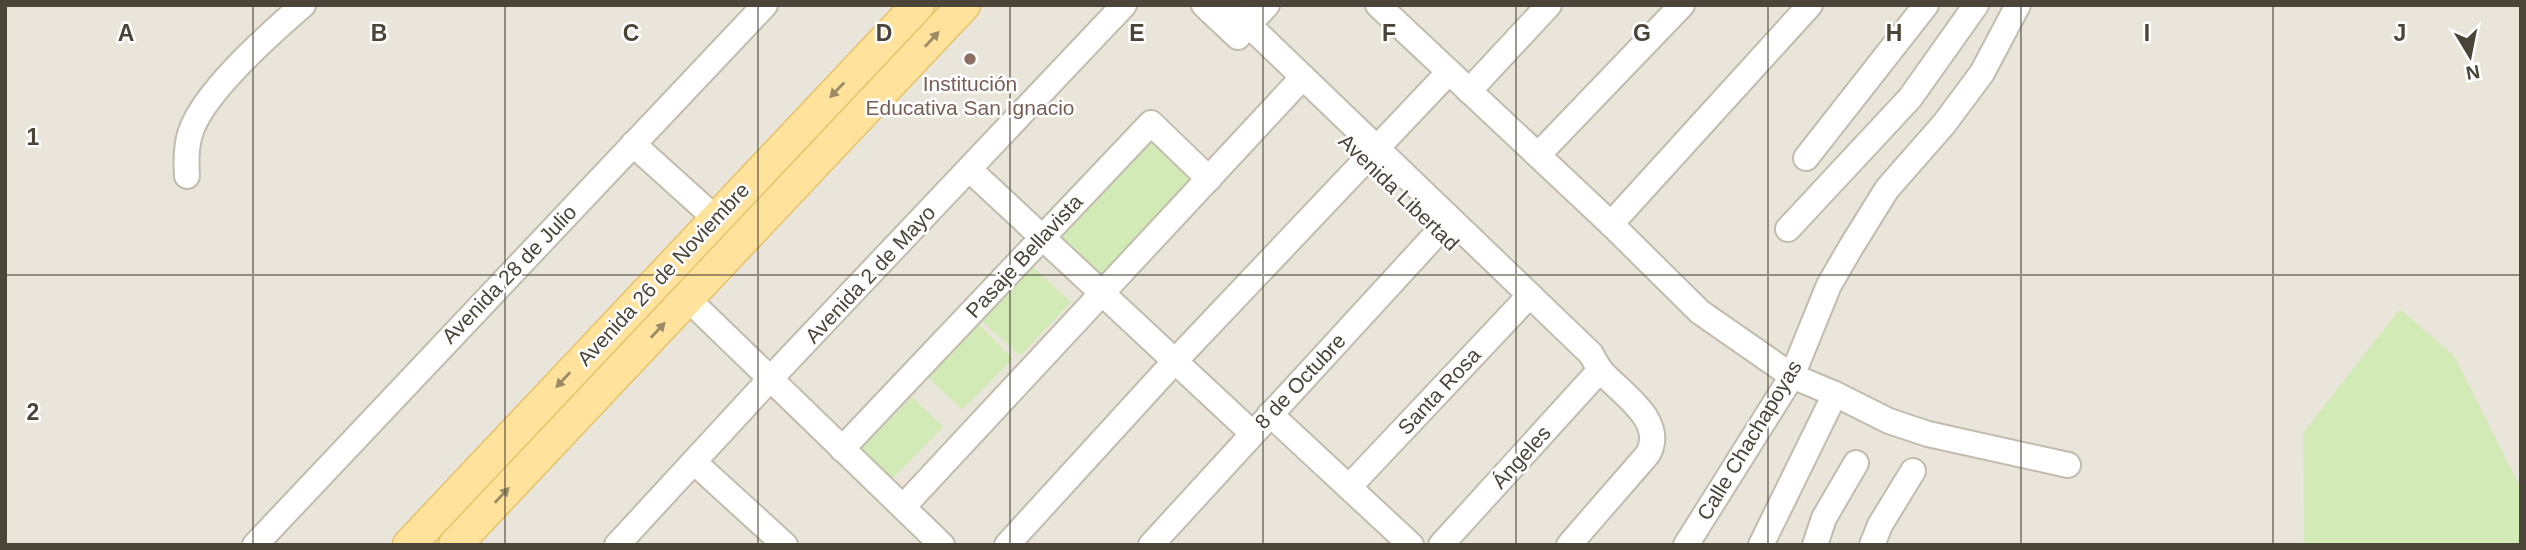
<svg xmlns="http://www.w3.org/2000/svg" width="2526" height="550" viewBox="0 0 2526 550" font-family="Arial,sans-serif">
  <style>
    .residential { fill: #eae5da }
    .green { fill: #d2eab5 }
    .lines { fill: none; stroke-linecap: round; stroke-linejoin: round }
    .minor-casing { stroke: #c2bbae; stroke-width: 28 }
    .major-casing { stroke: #e6c16a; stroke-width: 35 }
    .minor { stroke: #fff; stroke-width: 24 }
    .major { stroke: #ffe39c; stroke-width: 32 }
    .oneway { fill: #9c8c66 }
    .grid { fill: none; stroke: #4b4439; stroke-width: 2; stroke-opacity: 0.55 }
    .education-dot { fill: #8d6e63; stroke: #fff; stroke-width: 2.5 }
    .labels { text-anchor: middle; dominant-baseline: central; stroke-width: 5; stroke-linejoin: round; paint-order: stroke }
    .education-label { font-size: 21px; fill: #785e54; stroke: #fff }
    .street-label { font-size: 21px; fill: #4b4439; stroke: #fff }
    .grid-label { font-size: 23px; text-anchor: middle; font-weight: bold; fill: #4b4439; stroke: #fff; stroke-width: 5; stroke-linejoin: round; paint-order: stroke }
  </style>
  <rect width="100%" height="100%" fill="#f6f3ec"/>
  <rect class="residential" x="5" y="5" width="2516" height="540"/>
  <g class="green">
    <polygon points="934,5 948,5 440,545 427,545"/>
    <polygon points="1153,131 1199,177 1099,287 1050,242"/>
    <polygon points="1032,266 1071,302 1020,356 981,320"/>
    <polygon points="2400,309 2454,356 2521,489 2521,545 2304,545 2303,433"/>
    <polygon points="978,324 1013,359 962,410 927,376"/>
    <polygon points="912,397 943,427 892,479 861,449"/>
  </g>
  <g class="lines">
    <defs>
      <g id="minor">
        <polyline points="1204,5 1238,37"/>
        <path d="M 1228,5 L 1591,354 C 1594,360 1598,367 1603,373 C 1622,394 1666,421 1648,454 L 1569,545"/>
        <polyline points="1378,5 1611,224 1700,312 1792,376 1835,394 1889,421 1928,434 2068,465"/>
        <polyline points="1239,35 1267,5"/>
        <polyline points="1469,91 1549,5"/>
        <polyline points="633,144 715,218"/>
        <polyline points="1538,155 1682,5"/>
        <polyline points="1806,158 1926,5"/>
        <polyline points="969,169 1252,433"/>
        <path d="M 187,176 C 186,162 186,148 190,134 C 202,93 271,33 303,5"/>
        <polyline points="1611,224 1810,5"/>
        <polyline points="1788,229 1910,98 1976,5"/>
        <polyline points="688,299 942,545"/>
        <polyline points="1270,414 1411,545"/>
        <polyline points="842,449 1151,123 1209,179"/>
        <polyline points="694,462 785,545"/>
        <polyline points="1349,487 1530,295"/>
        <polyline points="903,507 1303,77"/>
        <polyline points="255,545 765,5"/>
        <polyline points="617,545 770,379 1124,5"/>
        <polyline points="1007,545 1175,361 1449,72"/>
        <polyline points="1151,545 1450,219"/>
        <polyline points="1441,545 1600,370"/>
        <polyline points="1686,545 1792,376 1829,285 1851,247 1887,189 1944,124 1982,73 2018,5"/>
        <polyline points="1761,545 1835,394"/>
        <polyline points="1815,545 1824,518 1856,463"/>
        <polyline points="1872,545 1880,525 1913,471"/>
      </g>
      <g id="major">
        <polyline points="409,545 918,5"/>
        <polyline points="455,545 964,5"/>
      </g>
    </defs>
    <use href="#minor" class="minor-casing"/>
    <use href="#major" class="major-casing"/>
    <use href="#minor" class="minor"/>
    <use href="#major" class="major"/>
  </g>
  <defs><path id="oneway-solid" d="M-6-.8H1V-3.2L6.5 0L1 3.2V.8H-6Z" transform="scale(1.75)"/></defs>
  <g class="oneway">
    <use href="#oneway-solid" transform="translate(932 39) rotate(-47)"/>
    <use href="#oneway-solid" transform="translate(837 90) rotate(134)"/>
    <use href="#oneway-solid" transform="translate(658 330) rotate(-47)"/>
    <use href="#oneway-solid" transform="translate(563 380) rotate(133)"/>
    <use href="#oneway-solid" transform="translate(502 495) rotate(-47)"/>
  </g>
  <path class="grid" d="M 253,5 L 253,545M 505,5 L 505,545M 758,5 L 758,545M 1010,5 L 1010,545M 1263,5 L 1263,545M 1516,5 L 1516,545M 1768,5 L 1768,545M 2021,5 L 2021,545M 2273,5 L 2273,545M 5,275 L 2521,275"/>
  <circle class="education-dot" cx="970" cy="59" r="7"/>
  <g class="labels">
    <g class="education-label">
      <text x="970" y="83">Institución<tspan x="970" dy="24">Educativa San Ignacio</tspan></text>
    </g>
    <g class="street-label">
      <text transform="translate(1399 192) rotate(44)">Avenida Libertad</text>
      <text transform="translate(1024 256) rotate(-47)">Pasaje Bellavista</text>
      <text transform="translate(509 274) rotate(-46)">Avenida 28 de Julio</text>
      <text transform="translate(663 274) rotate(-47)">Avenida 26 de Noviembre</text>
      <text transform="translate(870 274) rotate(-47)">Avenida 2 de Mayo</text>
      <text transform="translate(1300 381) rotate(-47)">8 de Octubre</text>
      <text transform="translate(1439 391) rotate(-47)">Santa Rosa</text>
      <text transform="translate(1749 440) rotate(-59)">Calle Chachapoyas</text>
      <text transform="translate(1521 457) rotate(-48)">Ángeles</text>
    </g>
  </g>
  <g class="grid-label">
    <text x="126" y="41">A</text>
    <text x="379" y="41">B</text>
    <text x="631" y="41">C</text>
    <text x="884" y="41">D</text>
    <text x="1137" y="41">E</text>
    <text x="1389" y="41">F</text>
    <text x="1642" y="41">G</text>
    <text x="1894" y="41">H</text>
    <text x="2147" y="41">I</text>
    <text x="2400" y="41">J</text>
    <text x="33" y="145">1</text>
    <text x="33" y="420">2</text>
  </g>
  <rect width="2526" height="550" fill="none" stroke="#4b4439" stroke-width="14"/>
  <g transform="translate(2470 56) rotate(170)" stroke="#ffffff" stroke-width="5" paint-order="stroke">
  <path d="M0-5L12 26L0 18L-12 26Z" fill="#4b4439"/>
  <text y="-10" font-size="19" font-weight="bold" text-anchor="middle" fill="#4b4439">N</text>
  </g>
</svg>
